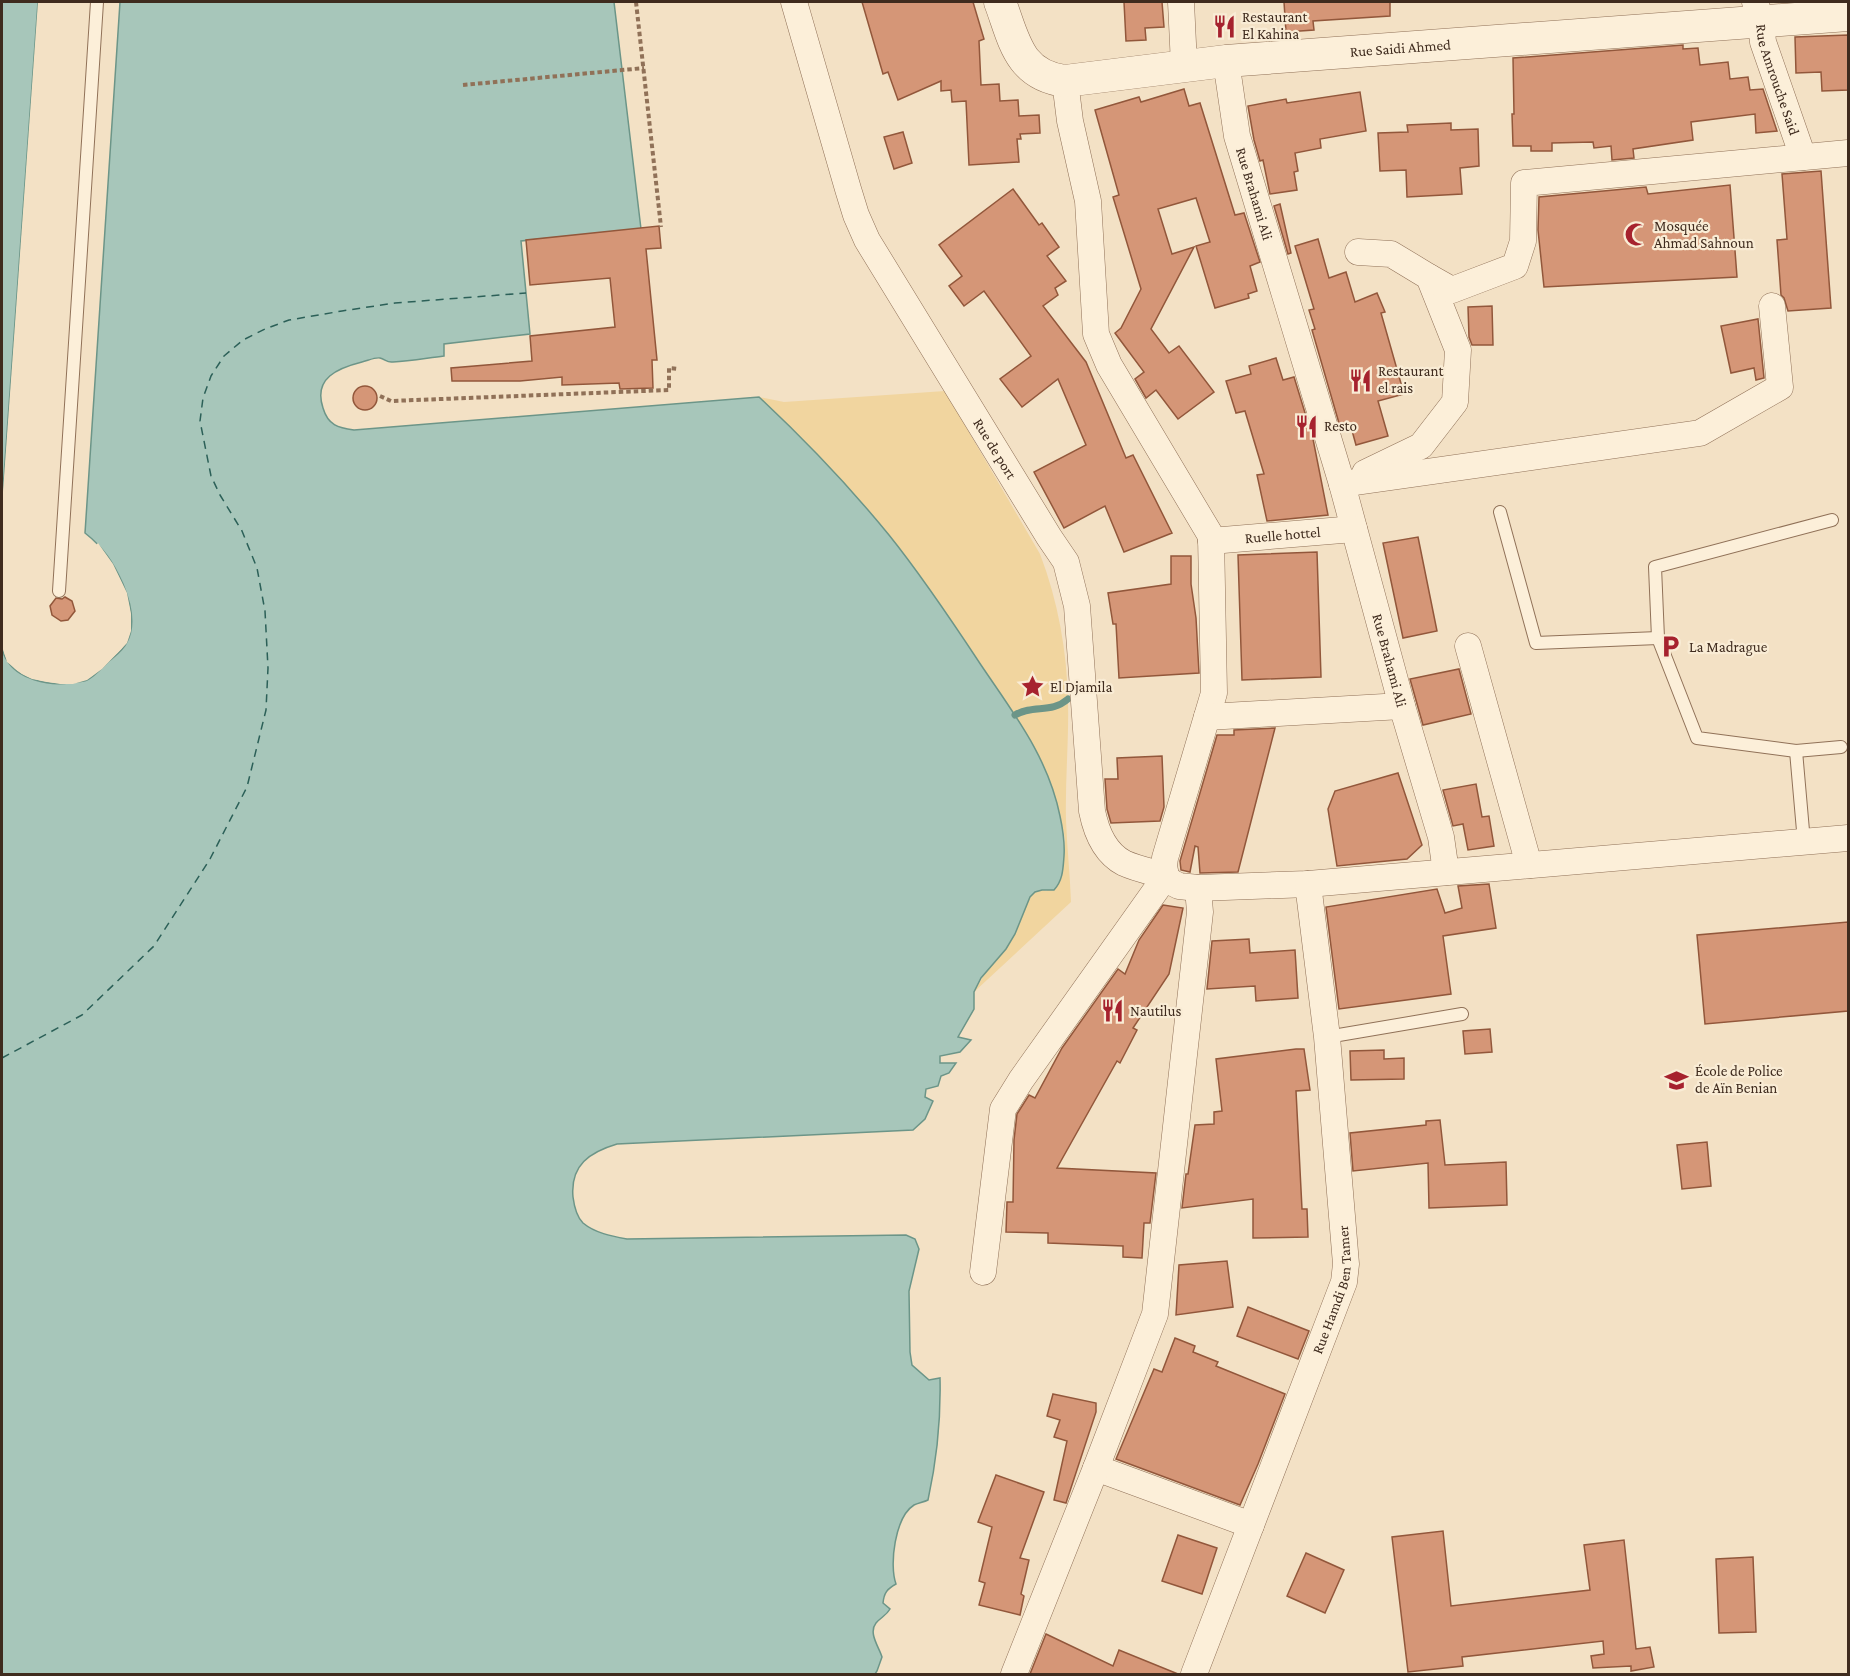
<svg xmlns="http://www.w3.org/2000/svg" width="1850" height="1676" viewBox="0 0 1850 1676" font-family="'Crimson Pro',serif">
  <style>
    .sand { fill: #f1d59f }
    .water { fill: #a7c6ba; stroke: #6c9588; stroke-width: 1.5 }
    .pier { fill: #f3e1c5 }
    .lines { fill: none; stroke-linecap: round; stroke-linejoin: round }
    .stream { stroke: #6c9588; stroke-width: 7 }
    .ferry { stroke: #2c6058; stroke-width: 1.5; stroke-dasharray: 8 6; stroke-linecap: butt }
    .building { fill: #d59677; stroke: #92573b; stroke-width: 1.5 }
    .service-casing { stroke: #907158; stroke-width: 14 }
    .minor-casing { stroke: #907158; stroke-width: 27 }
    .tertiary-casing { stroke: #907158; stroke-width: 33 }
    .path { stroke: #907158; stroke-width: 4; stroke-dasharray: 4.5 3; stroke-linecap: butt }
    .service { stroke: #fcefd9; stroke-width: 12 }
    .minor { stroke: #fcefd9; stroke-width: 26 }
    .tertiary { stroke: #fcefd9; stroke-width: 32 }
    .labels { text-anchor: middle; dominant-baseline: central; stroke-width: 4.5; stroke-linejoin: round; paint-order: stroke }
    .poi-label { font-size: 15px; fill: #3f2b1e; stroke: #f9ecd5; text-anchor: start }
    .street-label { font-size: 15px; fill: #3f2b1e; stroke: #f9ecd5 }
  </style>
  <rect width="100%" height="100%" fill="#f3e1c5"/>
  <path class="sand" d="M 945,391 L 1040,554 C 1058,601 1067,651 1068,701 C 1069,741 1065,780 1066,820 C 1067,847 1070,875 1071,902 L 974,992 L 987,970 L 1006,949 L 1015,934 L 1030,897 L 1035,892 L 1042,890 L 1047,891 C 1051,880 1065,849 1065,840 C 1064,832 1062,824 1060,817 C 1048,759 1019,721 987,673 C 950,618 913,562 869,511 C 834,471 798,433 759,397 L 784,402 Z"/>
  <g class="water">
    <polygon points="2,2 38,2 2,503"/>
    <path d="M 120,2 L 614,2 L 641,229 L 521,241 L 530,334 L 444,344 L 444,356 C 427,358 410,361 393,362 C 387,363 385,359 380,358 C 375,357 367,361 362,362 C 338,368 313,378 323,408 C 328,425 338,428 354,430 L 759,397 C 805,440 849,486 889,535 C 922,576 952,621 981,665 C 1014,714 1048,757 1060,816 C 1063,830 1065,842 1064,856 C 1063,869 1063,880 1054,890 L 1042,890 L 1035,892 L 1030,897 L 1015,934 L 1006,949 L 981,978 L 974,992 L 974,1009 L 958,1037 L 971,1040 L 960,1052 L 940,1056 L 940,1063 L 956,1063 L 949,1073 L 941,1076 L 938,1086 L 926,1089 L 925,1097 L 933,1101 L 925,1119 L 913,1130 L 617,1144 C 590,1152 570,1165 573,1197 C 574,1205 576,1216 583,1223 C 595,1233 611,1236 627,1239 L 906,1235 L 915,1239 L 919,1249 L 909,1291 L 910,1352 L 912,1365 L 929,1380 L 940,1378 C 941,1420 937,1459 928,1500 C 924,1502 918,1503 914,1505 C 895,1517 889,1565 896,1584 C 887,1589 884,1593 883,1603 L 890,1609 C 886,1616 881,1617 876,1623 C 868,1633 879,1647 882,1657 L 877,1671 L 875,1674 L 2,1674 L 2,648 C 3,652 4,657 7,660 C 17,679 49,686 69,683 C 74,682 82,682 87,680 C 94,677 102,668 108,662 C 115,656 123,651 127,642 C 136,625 130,601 123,584 C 113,562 104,548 85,533 Z"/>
  </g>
  <g class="pier">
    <polygon points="38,2 41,2 4,503 2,506"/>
    <polygon points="98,543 113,564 127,593 131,614 131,631 127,643 102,669 87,680 73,684 60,684 32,679 22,674 7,662 2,645 4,646 10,660 24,671 33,676 60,681 73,681 85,678 100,667 124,642 128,631 128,614 124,594 111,565 96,545"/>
  </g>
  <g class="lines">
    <path class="stream" d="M 1015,715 C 1034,704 1051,714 1068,699"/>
    <polyline class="ferry" points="2,1058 82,1015 154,946 210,859 247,787 266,710 268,668 265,611 257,568 242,531 220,495 211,476 200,421 203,398 211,376 224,356 243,340 265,329 289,320 342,311 395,303 526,293"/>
  </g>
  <g class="building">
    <polygon points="862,2 973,2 984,39 979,41 981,85 999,84 1000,101 1018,100 1019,116 1039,115 1040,133 1020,134 1021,139 1017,139 1019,162 969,165 966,101 952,102 951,90 941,91 941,81 898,100 888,72 883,74"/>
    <polygon points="1124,2 1162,2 1164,27 1145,28 1146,40 1126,41"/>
    <polygon points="1284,2 1390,2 1390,16 1313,21 1314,30 1286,32"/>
    <polygon points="1848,35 1848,90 1822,91 1821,72 1796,73 1795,37"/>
    <polygon points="1683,45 1683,49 1698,48 1700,65 1728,62 1730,79 1748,77 1750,90 1763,89 1777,131 1756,133 1755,114 1691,122 1693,140 1633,149 1634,158 1612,160 1611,146 1594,148 1593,142 1552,143 1552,151 1531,151 1531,146 1513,146 1512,114 1514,114 1513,58"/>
    <polygon points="1184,89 1189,106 1200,103 1235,215 1244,213 1260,262 1250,266 1257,291 1248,294 1249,298 1215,308 1196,246 1210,242 1196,198 1158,209 1172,254 1194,247 1151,329 1169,353 1179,346 1214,392 1178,419 1156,390 1146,398 1135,379 1144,372 1115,333 1121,328 1141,289 1113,197 1119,195 1095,110 1139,97 1141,102"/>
    <polygon points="1360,92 1366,131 1320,139 1321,148 1295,153 1298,171 1294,172 1297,190 1270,194 1263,160 1260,161 1254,140 1248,106 1286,99 1287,103"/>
    <polygon points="1451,123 1451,130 1478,129 1479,166 1460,168 1462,194 1407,197 1406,170 1380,171 1378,133 1408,132 1407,125"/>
    <polygon points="903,132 912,163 894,169 884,137"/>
    <polygon points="1821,171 1831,308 1788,311 1784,298 1781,295 1777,240 1787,239 1782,174"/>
    <polygon points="1730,185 1737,277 1544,287 1538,230 1539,197 1646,187 1648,194"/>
    <polygon points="1013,189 1039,225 1042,223 1059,247 1047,256 1066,281 1055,288 1058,295 1043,306 1086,362 1126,458 1133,455 1172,533 1124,552 1105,506 1064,528 1034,472 1086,445 1058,379 1022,407 1000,379 1031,356 984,291 964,306 949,286 962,276 939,245"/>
    <polygon points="1280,204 1291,253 1288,254 1274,206"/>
    <polygon points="659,226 661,248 646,249 657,360 652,360 653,388 620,389 619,383 562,385 562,377 520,381 452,381 451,368 532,361 530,336 615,327 610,278 530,285 526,240"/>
    <polygon points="1318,239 1329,278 1346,272 1355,302 1377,293 1385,312 1381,313 1404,394 1378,401 1388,436 1356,445 1351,427 1341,430 1312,330 1315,329 1309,310 1314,309 1295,246"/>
    <polygon points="1492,306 1493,345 1472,345 1469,337 1468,307"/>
    <polygon points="1758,319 1764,378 1756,380 1754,368 1731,373 1721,326"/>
    <polygon points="1276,358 1283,380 1294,377 1313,439 1328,515 1267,521 1257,475 1264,474 1245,411 1236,413 1226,381 1251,374 1249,366"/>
    <circle cx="365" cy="398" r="12"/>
    <polygon points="1418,537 1437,631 1403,638 1383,543"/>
    <polygon points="1317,552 1321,677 1242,680 1238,555"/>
    <polygon points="1171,556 1191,556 1191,584 1196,618 1199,673 1119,678 1116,624 1113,624 1108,593 1171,584"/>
    <polygon points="65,597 72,601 75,611 68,620 61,621 52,615 50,606 56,598 62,599"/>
    <polygon points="1459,669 1471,714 1423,725 1410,679"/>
    <polygon points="1275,728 1238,872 1200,873 1198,847 1195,846 1190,872 1181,870 1180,861 1217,735 1234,735 1234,730"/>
    <polygon points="1162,756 1164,807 1160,821 1111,823 1107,809 1105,779 1118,779 1117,758"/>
    <polygon points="1398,773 1422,845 1407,859 1337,866 1328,809 1335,791"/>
    <polygon points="1476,784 1482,817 1489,816 1494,846 1468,850 1463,824 1453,826 1443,790"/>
    <polygon points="1489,884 1496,928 1443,936 1451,994 1339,1009 1326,907 1437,889 1445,913 1462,908 1458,886"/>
    <polygon points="1163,905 1183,908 1169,974 1133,1028 1137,1030 1120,1063 1117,1061 1057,1168 1156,1173 1150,1223 1144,1223 1142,1258 1123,1257 1123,1246 1048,1243 1048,1233 1006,1232 1007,1202 1013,1202 1014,1140 1017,1114 1029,1095 1035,1098 1062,1048 1118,969 1125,974 1139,940"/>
    <polygon points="1848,922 1848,1011 1705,1024 1697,935"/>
    <polygon points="1249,939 1250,953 1295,950 1298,998 1256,1001 1255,986 1207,989 1212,941"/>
    <polygon points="1490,1029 1492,1052 1465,1054 1463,1031"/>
    <polygon points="1296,1049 1304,1049 1310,1090 1296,1091 1302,1209 1307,1209 1308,1237 1253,1238 1253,1199 1182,1208 1186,1174 1188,1174 1195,1125 1214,1124 1214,1112 1222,1111 1216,1059"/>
    <polygon points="1384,1050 1384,1059 1404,1058 1404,1079 1351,1080 1350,1051"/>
    <polygon points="1440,1120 1445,1165 1506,1162 1507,1205 1429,1208 1428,1163 1353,1171 1350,1133 1426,1125 1426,1121"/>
    <polygon points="1707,1142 1711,1186 1682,1189 1677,1145"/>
    <polygon points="1227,1261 1233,1307 1176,1315 1179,1265"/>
    <polygon points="1248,1307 1309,1331 1298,1359 1237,1336"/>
    <polygon points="1175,1338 1195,1346 1193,1352 1218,1362 1216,1366 1285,1394 1258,1464 1240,1505 1116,1459 1154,1369 1162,1372"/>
    <polygon points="1053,1394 1096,1403 1096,1412 1066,1503 1054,1500 1067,1441 1054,1437 1060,1420 1047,1416"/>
    <polygon points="996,1475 1044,1492 1020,1558 1029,1560 1021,1594 1024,1596 1020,1615 979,1605 985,1583 979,1581 992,1527 978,1522"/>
    <polygon points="1443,1531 1451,1606 1590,1590 1584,1545 1624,1540 1636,1649 1650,1647 1654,1667 1631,1671 1631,1666 1593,1668 1591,1656 1604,1654 1603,1641 1462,1657 1463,1666 1408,1672 1392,1537"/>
    <polygon points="1178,1535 1217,1548 1202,1594 1162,1581"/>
    <polygon points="1306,1553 1344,1570 1325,1613 1287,1596"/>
    <polygon points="1753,1557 1756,1632 1719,1633 1716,1559"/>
    <polygon points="1046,1634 1113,1666 1119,1650 1178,1674 1030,1674"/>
  </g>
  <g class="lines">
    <defs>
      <g id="service">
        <polyline points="1500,512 1536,643 1658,638"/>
        <polyline points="1832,520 1655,567 1658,638 1697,738 1796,751 1841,747"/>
        <polyline points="59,591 97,2"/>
        <polyline points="1796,751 1804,842"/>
        <polyline points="1327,1037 1462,1014"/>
      </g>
      <g id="minor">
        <path id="s1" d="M 794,2 L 848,189 L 856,215 L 867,240 L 1049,537 L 1066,562 L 1077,606 L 1092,811 C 1096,831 1105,853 1124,863 C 1137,869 1153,872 1166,876 L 1021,1080 L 1003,1109 L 983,1272"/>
        <polyline points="1181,2 1184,65"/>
        <path id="s2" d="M 1755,2 L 1761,21 L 1763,42 L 1803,157"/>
        <path id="s3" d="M 1226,61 L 1237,136 L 1342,484 L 1402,706 L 1441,837 L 1446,872"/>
        <polyline points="1065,81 1070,121 1088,201 1096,334 1109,365 1211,536 1214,693 1165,858 1164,866 1166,876 1171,882 1179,886 1198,888 1308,884 1848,838"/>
        <polyline points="1358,252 1391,254 1429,277 1458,350 1455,402 1421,446 1365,473"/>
        <polyline points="1429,277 1452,290 1515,266 1523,241 1524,183 1848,153"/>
        <polyline points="1342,484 1700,433 1780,387 1772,306"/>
        <path id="s4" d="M 1211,541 L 1354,529"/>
        <polyline points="1468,646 1529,865"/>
        <polyline points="1207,717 1402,706"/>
        <polyline points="1096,1468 1251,1525"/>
        <polyline points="1014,1674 1096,1468 1155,1314 1200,912 1198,888"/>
        <path id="s5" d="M 1194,1674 L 1344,1282 L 1346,1264 L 1327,1037 L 1308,884"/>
      </g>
      <g id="tertiary">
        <path id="s6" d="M 1000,2 C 1014,39 1018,75 1065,81 L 1226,61 L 1848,15"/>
      </g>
    </defs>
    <use href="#service" class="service-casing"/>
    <use href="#minor" class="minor-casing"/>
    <use href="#tertiary" class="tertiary-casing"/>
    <g class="path">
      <polyline points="636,2 661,227"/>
      <polyline points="463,85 644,68"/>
      <polyline points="380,396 391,401 669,390 669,368 678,369"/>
    </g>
    <use href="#service" class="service"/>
    <use href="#minor" class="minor"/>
    <use href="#tertiary" class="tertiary"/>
  </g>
  <defs>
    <symbol id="restaurant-bare" viewBox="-9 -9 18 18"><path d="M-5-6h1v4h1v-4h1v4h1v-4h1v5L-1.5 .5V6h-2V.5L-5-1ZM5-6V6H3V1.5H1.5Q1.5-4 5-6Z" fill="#a6222e" stroke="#f9ecd5" stroke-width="2.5" paint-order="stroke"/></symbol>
    <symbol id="mosque-bare" viewBox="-9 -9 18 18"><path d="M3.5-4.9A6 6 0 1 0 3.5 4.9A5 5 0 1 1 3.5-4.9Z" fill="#a6222e" stroke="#f9ecd5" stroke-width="2.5" paint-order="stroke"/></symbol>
    <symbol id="parking-bare" viewBox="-9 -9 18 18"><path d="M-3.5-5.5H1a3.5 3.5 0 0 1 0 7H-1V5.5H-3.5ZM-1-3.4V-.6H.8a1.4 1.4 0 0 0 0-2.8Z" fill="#a6222e" stroke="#f9ecd5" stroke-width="2.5" paint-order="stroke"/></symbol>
    <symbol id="sight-bare" viewBox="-9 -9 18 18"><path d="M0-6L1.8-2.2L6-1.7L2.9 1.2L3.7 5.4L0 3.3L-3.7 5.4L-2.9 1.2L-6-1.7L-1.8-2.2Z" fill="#a6222e" stroke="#f9ecd5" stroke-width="2.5" paint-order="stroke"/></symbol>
    <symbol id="university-bare" viewBox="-9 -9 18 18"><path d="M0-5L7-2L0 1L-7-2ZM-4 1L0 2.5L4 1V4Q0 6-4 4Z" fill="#a6222e" stroke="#f9ecd5" stroke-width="2.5" paint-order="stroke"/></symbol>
  </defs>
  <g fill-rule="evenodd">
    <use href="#restaurant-bare" x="1208" y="10" width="33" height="33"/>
    <use href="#mosque-bare" x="1620" y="218" width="33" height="33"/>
    <use href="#restaurant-bare" x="1344" y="364" width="33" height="33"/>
    <use href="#restaurant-bare" x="1290" y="410" width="33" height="33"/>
    <use href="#parking-bare" x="1654" y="630" width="33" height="33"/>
    <use href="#sight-bare" x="1016" y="670" width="33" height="33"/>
    <use href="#restaurant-bare" x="1096" y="994" width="33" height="33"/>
    <use href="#university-bare" x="1660" y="1064" width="33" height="33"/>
  </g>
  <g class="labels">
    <g class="poi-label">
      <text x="1242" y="17">Restaurant<tspan x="1242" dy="17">El Kahina</tspan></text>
      <text x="1654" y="226">Mosquée<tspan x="1654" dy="17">Ahmad Sahnoun</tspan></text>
      <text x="1378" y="371">Restaurant<tspan x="1378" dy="17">el rais</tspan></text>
      <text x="1324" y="426">Resto</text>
      <text x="1689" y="647">La Madrague</text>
      <text x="1050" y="687">El Djamila</text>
      <text x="1130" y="1011">Nautilus</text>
      <text x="1695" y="1071">École de Police<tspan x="1695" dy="17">de Aïn Benian</tspan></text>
    </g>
    <g class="street-label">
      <text stroke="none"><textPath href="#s6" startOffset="447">Rue Saidi Ahmed</textPath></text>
      <text stroke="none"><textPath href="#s2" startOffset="81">Rue Amrouche Said</textPath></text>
      <text stroke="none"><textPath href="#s3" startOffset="136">Rue Brahami Ali</textPath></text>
      <text stroke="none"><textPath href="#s1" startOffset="494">Rue de port</textPath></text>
      <text stroke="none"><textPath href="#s4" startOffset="72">Ruelle hottel</textPath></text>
      <text stroke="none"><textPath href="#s3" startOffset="622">Rue Brahami Ali</textPath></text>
      <text stroke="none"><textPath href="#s5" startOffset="410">Rue Hamdi Ben Tamer</textPath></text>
    </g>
  </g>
  <rect width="1850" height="1676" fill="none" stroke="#3f2b1e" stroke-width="6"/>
</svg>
